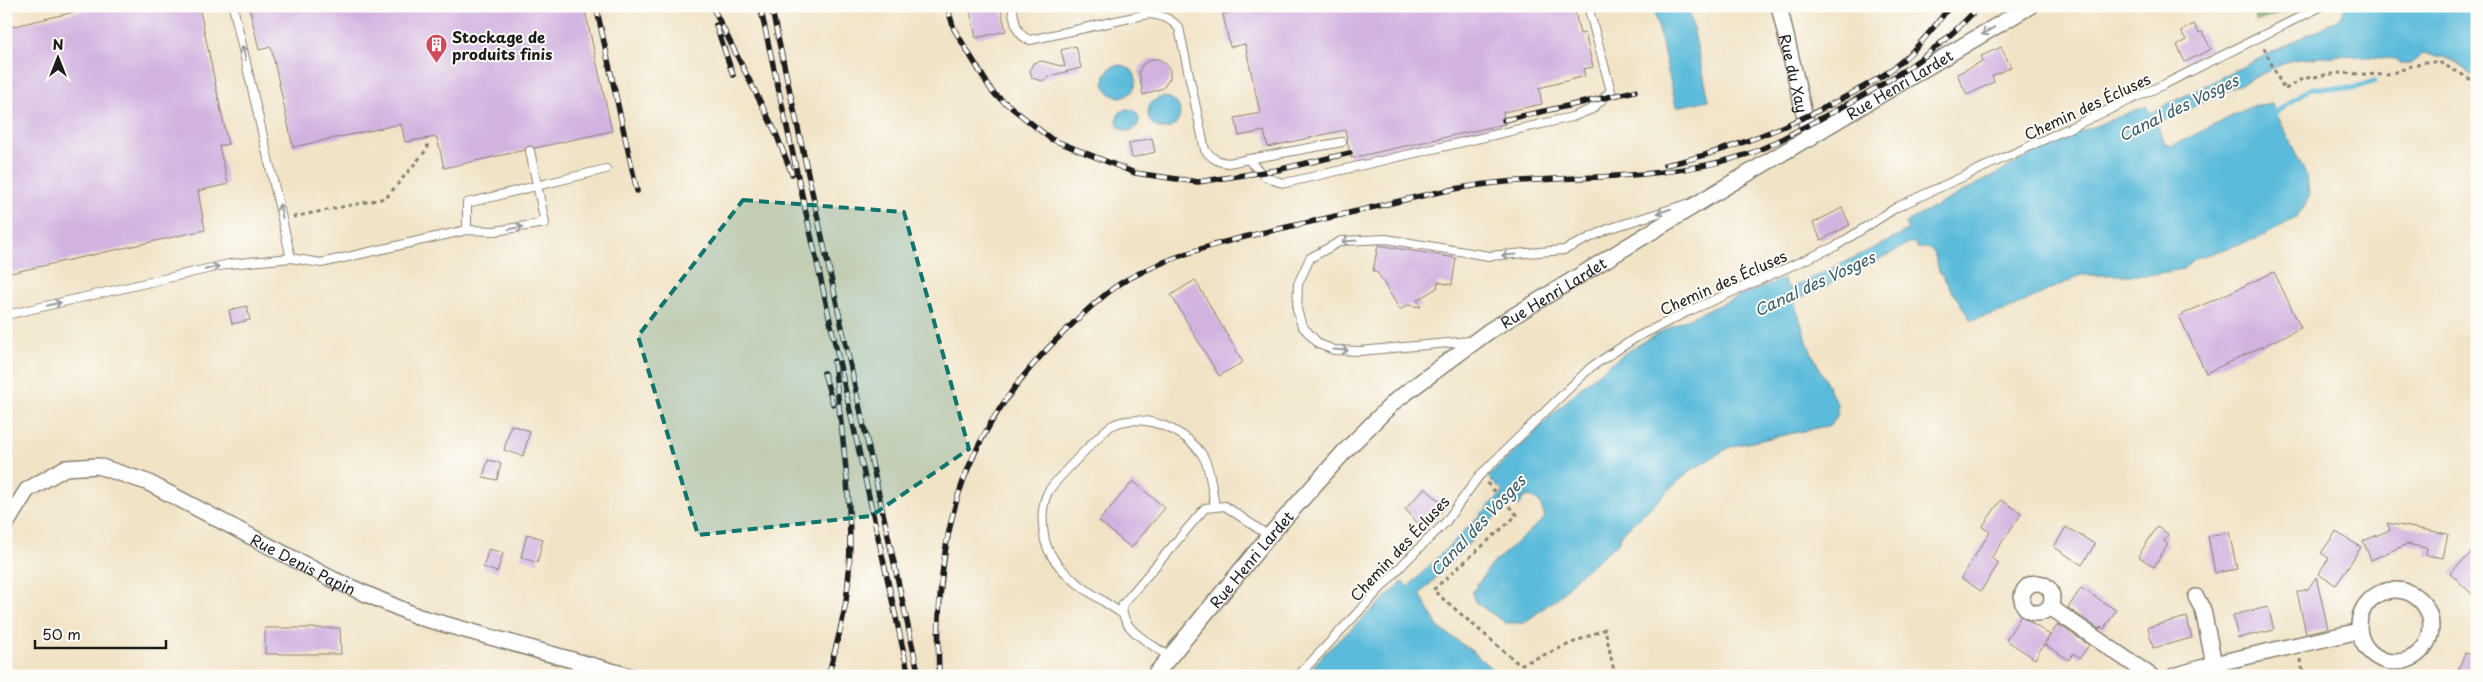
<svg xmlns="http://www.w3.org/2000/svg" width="2483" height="682" viewBox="0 0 2483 682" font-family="'Playpen Sans',sans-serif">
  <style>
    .forest { fill: url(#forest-firs); stroke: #4a6442 }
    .water { fill: #5cbbda; stroke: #3c6c7b }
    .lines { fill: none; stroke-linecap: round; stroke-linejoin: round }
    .stream { stroke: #5cbbda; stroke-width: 5 }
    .building { fill: #d2b3e0 }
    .lane-casing { stroke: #868071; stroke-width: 10 }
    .street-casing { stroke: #868071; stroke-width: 18 }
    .path { stroke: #868071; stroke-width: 3; stroke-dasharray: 4 4; stroke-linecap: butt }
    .lane { stroke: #fff; stroke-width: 8 }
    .street { stroke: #fff; stroke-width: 15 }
    .rail-casing { stroke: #1c1c1c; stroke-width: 5.5 }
    .rail { stroke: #fdfcf7; stroke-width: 4; stroke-dasharray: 11; stroke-linecap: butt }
    .oneway { stroke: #999 }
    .marked { fill: #0f766e; fill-opacity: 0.2; stroke: #0f766e; stroke-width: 4; stroke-dasharray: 10 6; stroke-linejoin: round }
    .labels { text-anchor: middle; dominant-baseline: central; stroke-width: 4; stroke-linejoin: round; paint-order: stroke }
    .poi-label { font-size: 15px; font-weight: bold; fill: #1c1c1c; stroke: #fdfcf7; text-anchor: start }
    .street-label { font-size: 15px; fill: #1c1c1c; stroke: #fdfcf7 }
    .water-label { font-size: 16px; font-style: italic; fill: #365c68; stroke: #fdfcf7 }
  </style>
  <defs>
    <pattern id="forest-firs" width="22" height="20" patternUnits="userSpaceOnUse" patternTransform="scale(1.25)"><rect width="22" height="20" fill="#77ab67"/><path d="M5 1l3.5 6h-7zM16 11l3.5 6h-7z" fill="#618a54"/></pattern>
  </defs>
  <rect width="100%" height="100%" fill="#fdfcf7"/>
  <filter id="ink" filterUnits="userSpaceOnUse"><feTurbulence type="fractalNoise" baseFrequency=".02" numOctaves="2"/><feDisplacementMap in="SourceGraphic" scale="10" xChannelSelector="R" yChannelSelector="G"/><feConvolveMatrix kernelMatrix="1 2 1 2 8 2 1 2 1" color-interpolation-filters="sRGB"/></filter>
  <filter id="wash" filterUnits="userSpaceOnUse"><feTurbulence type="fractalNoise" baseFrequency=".0096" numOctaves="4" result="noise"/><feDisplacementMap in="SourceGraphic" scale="20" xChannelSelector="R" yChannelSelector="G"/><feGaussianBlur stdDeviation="1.12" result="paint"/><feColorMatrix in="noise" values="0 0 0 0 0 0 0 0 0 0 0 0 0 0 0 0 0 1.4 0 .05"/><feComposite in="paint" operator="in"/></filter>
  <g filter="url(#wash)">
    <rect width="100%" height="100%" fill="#f1e3c6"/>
    <polygon class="forest" points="2254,6 2299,6 2256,22"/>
    <g class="water">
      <polygon points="1688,6 1709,100 1676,107 1655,13"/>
      <path d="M 2345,6 L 2477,6 L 2477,80 C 2458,61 2449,56 2423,54 L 2410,64 L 2400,64 L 2397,59 L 2342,55 L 2291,60 L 2157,124 L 2165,144 L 2172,146 L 2250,107 L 2272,104 L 2307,177 L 2309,194 L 2305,206 L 2294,219 L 2259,238 L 2196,258 L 2183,269 L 2149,275 L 2081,275 L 2007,310 L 1971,320 L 1939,271 L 1934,252 L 1927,248 L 1917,248 L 1914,242 L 1905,246 L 1794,302 L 1809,347 L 1837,404 L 1837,417 L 1831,425 L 1733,446 L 1725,450 L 1690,471 L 1621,534 L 1618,543 L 1573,580 L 1562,594 L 1524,623 L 1506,623 L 1475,602 L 1472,593 L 1490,566 L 1545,518 L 1540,503 L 1530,496 L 1523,498 L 1519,507 L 1511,500 L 1420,594 L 1438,627 L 1473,652 L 1500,676 L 1305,676 L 1326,652 L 1403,582 L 1408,587 L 1503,492 L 1488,477 C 1527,441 1567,396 1609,365 C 1660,326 1724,303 1783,279 L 1788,289 L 1799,284 L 1899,236 L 1908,229 L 1905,223 L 2055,142 L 2146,106 L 2150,113 L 2341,18 Z"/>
      <circle cx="1120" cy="81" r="16"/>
      <circle cx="1164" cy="113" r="16"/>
      <circle cx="1128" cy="120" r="11"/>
    </g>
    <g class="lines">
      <polyline class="stream" points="2272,115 2311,88 2353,88 2375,81"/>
    </g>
    <g id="blocks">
      <g class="building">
        <polygon points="100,6 199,6 228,144 219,146 228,184 198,191 205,230 6,274 6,28"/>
        <polygon points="249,6 584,6 612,131 535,148 528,146 525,150 444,168 437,137 405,142 401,124 293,147 271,47 259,50"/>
        <polygon points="969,6 1000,6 1006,31 976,38"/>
        <polygon points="1236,6 1574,6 1580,34 1585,33 1593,67 1583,69 1585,76 1539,88 1542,104 1503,112 1505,124 1351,158 1345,130 1268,147 1264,131 1239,136 1235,118 1260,113 1245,44 1230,47 1223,14 1237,11"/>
        <polygon points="2194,24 2199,33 2202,32 2211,49 2185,62 2177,45 2186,40 2181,31"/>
        <polygon points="1076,46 1081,68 1050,76 1042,81 1032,78 1030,70 1033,63 1042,61 1065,67 1061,50"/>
        <polygon points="2001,47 2011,67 1992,76 1994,82 1967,95 1957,74 1983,61 1981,56"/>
        <polygon points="1151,59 1159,59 1166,64 1170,70 1170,78 1163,88 1143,95 1139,72 1142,65"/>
        <polygon points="1152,138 1155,152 1132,158 1129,143"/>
        <polygon points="1842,208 1850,225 1821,240 1813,223"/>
        <polygon points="1378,245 1456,258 1452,285 1438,282 1437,288 1417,300 1421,307 1408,305 1400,310 1377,272 1373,271"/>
        <polygon points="2274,272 2301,328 2206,373 2179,316"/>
        <polygon points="1195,280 1243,362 1219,376 1171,295"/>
        <polygon points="247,306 250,320 232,324 229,310"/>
        <polygon points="511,425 530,431 523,456 504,450"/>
        <polygon points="488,460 501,463 497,480 483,477"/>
        <polygon points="1133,481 1165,508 1131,548 1099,521"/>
        <polygon points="1425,488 1446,507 1424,530 1405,509"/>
        <polygon points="2001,500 2022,513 1991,558 1999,563 1981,591 1961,578 1990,532 1982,527"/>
        <polygon points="2387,523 2448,534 2443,558 2426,555 2427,548 2407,544 2371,560 2363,541 2390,530"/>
        <polygon points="2066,527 2095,544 2082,565 2054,547"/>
        <polygon points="2157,527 2168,534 2164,541 2168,544 2154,567 2138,556"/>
        <polygon points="2229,532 2237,569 2215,573 2208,536"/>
        <polygon points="2336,532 2361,547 2336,585 2318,574 2329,558 2321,553"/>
        <polygon points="527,534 543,539 537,563 521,557"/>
        <polygon points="2477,547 2477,599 2450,573"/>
        <polygon points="489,549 503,553 497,572 483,567"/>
        <polygon points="2316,577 2328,628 2306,633 2297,592 2308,589"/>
        <polygon points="2081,588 2116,610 2104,629 2101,627 2099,629 2068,608"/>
        <polygon points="2268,607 2274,630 2238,638 2233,615"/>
        <polygon points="2021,616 2050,635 2045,643 2058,624 2089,645 2080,658 2073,653 2069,660 2044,644 2035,659 2006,640"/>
        <polygon points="2187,617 2192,638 2153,648 2148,627"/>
        <polygon points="265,628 340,628 341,654 265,654"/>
        <polygon points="2465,653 2477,657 2477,676 2455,676"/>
      </g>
    </g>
  </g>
  <g filter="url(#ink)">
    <use href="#blocks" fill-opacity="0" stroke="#868071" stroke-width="1"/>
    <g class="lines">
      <defs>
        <g id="lane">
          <polyline points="233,6 291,258"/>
          <path d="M 1012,6 C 1015,20 1015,35 1030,40 L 1148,14 C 1161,15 1170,18 1179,28 L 1205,150 C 1212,158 1217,162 1228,163 L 1342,142"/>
          <path d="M 1248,159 C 1259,172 1268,181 1285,183 L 1572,117 L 1592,109 L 1611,91 L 1588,6"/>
          <polyline points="467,230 467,203 606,169"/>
          <polyline points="6,315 229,264 291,258 321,263 467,230 495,231 545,223 530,151"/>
          <polyline points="1470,341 1360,351 1334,350 1319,344 1302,326 1297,310 1298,284 1310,258 1341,241 1386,239 1489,256 1564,250 1608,229 1687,204"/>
          <path d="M 1121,613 C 1095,595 1054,574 1045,541 C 1042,526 1041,506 1048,492 C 1051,485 1104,430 1111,426 C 1140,410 1189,430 1204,458 C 1211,471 1212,491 1215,506"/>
          <path d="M 1170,657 C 1153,645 1117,628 1123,604 L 1205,508 L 1225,506 L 1269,536"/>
          <polyline points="1298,676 1408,559 1445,523 1479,476 1591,367 1637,337 1689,311 1836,246 1897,207 2165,84 2322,6"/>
        </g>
        <g id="street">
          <path id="s1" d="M 1779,6 L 1810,139"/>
          <path id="s2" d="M 6,524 L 27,490 L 65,468 L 98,466 L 147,482 L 332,579 L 419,617 L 629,676"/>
          <circle cx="2037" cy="598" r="15"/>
          <circle cx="2395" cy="626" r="36"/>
          <polyline points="2196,597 2203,610 2214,664"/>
          <polyline points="2050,607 2151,676"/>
          <path id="s3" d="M 1154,676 L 1269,536 L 1344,452 L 1395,401 L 1489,331 L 1710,196 L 2030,6"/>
          <polyline points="2174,676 2214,664 2359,631"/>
        </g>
      </defs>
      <use href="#lane" class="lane-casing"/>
      <use href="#street" class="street-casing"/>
      <g class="path">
        <polyline points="2264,48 2284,90 2302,79 2337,73 2387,75 2423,62 2439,62 2470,79 2477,87"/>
        <polyline points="293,217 386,198 428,148 426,139"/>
        <polyline points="1487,483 1517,515 1433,590 1520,665 1605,629 1615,676"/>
        <polyline points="2301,659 2303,676"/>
      </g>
      <use href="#lane" class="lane"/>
      <use href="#street" class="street"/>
      <defs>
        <g id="rail">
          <polyline points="596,6 637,191"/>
          <polyline points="712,6 775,131 792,174"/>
          <polyline points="760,6 909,676"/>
          <polyline points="771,6 919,676"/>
          <polyline points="947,6 954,29 993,93 1051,139 1135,173 1198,182 1277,170 1350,153"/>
          <polyline points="716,25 733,75"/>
          <polyline points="1504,120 1635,91"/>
          <path d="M 1665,165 C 1723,153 1779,130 1832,104 C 1850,94 1871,84 1888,72 C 1913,54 1932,31 1950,6"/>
          <polyline points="824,373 833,404"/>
          <path d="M 828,676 C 835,651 842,627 846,601 C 857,523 842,440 834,361"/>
          <path d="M 939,676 C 934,541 957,440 1055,341 C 1072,324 1107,290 1128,279 C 1190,245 1264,233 1332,217 C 1386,205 1440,189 1495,183 C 1579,175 1667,181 1748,154 C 1770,147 1790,134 1810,124 C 1870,93 1934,58 1979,6"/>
        </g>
      </defs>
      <use href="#rail" class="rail-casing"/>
      <use href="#rail" class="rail"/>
    </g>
    <defs><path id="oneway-shaft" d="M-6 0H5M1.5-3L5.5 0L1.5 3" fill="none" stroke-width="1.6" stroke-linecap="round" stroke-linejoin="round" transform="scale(1.25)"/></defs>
    <g class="oneway">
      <use href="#oneway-shaft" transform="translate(1988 31) rotate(149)"/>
      <use href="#oneway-shaft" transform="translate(244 53) rotate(-103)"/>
      <use href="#oneway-shaft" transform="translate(281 211) rotate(-103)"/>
      <use href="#oneway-shaft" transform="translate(1664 211) rotate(162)"/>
      <use href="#oneway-shaft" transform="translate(516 228) rotate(-9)"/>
      <use href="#oneway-shaft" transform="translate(1349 241) rotate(176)"/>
      <use href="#oneway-shaft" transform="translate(1509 255) rotate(176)"/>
      <use href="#oneway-shaft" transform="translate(212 268) rotate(-13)"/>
      <use href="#oneway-shaft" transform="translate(54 304) rotate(-13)"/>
      <use href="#oneway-shaft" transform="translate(1341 350) rotate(4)"/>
    </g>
  </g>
  <path class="marked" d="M 743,200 L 904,212 L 969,449 L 871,516 L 698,535 L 638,336 Z"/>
  <defs>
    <symbol id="building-pin" viewBox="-11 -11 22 30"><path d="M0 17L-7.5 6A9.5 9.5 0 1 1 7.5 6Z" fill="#d1495b" stroke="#fdfcf7"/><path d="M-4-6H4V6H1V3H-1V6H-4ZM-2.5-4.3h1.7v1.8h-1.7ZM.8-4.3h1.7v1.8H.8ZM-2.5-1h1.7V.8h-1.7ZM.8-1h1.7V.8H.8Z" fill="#fff"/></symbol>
  </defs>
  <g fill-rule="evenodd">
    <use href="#building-pin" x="424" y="32" width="25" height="34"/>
  </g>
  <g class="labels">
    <g class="poi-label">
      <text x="452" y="36">Stockage de<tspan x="452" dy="17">produits finis</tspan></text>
    </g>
    <g class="street-label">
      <text stroke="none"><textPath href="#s1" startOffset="69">Rue du Xay</textPath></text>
      <text stroke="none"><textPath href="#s3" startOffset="962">Rue Henri Lardet</textPath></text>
      <text transform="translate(2087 106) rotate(-25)">Chemin des Écluses</text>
      <text transform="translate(1723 282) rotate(-24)">Chemin des Écluses</text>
      <text stroke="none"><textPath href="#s3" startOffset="558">Rue Henri Lardet</textPath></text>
      <text transform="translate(1399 548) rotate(-47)">Chemin des Écluses</text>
      <text stroke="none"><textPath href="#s3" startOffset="152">Rue Henri Lardet</textPath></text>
      <text stroke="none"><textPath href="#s2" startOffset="345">Rue Denis Papin</textPath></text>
    </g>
    <g class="water-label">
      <text transform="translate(2178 107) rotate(-26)">Canal des Vosges</text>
      <text transform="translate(1814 283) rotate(-25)">Canal des Vosges</text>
      <text transform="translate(1477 525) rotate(-47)">Canal des Vosges</text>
    </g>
  </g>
  <rect width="2483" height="682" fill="none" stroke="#fdfcf7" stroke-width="25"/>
  <g transform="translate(58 58)" stroke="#fdfcf7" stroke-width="4" paint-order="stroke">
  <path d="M0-4L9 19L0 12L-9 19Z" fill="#1c1c1c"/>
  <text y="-8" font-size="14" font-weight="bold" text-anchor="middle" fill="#1c1c1c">N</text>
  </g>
  <path d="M35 640v8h131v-8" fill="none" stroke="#1c1c1c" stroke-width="2.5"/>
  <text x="42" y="640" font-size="15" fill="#1c1c1c" stroke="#fdfcf7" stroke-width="4" paint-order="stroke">50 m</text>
</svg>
